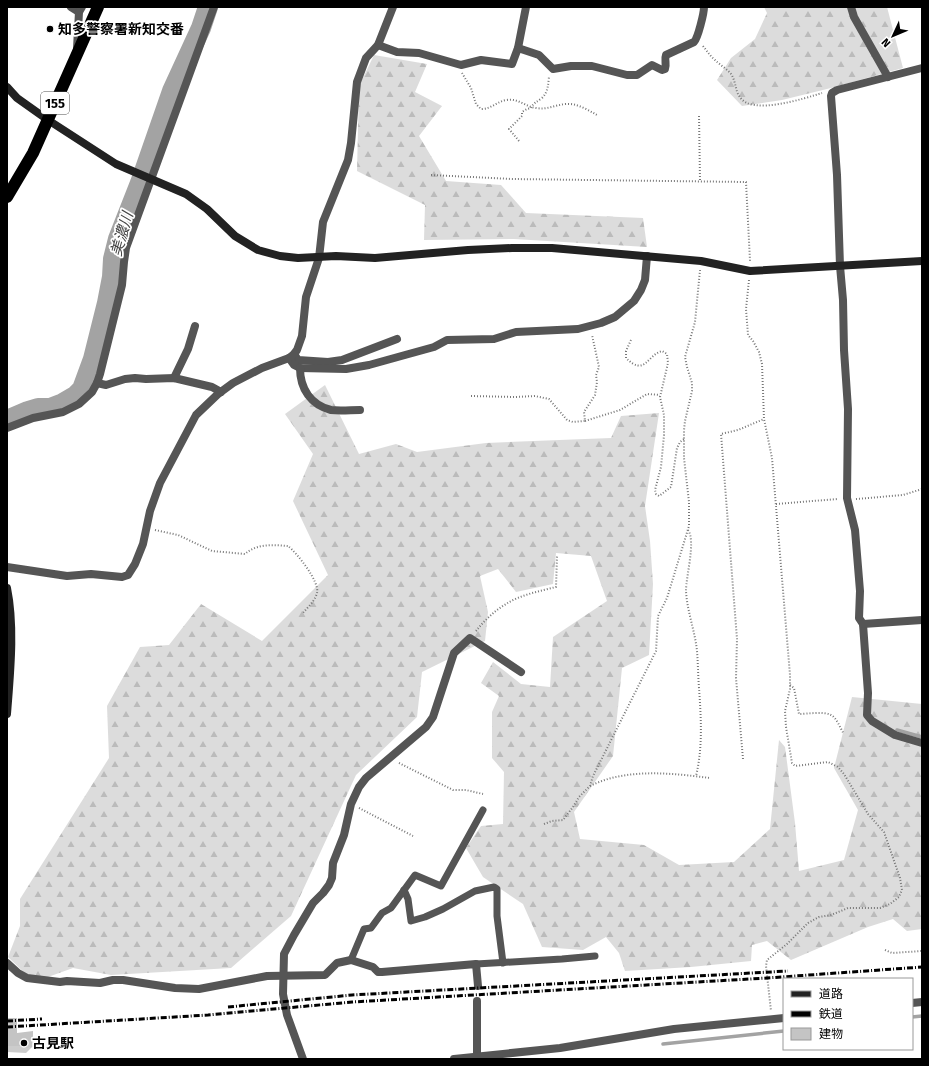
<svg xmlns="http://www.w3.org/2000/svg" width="929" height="1066" viewBox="0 0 929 1066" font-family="'Fira Sans','Noto Sans JP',sans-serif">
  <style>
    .forest { fill: url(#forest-firs) }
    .shadow { fill: #0003 }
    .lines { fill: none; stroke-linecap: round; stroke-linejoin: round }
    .stream { stroke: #a3a3a3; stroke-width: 3.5 }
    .river { stroke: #a3a3a3; stroke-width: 20 }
    .building { fill: #c4c4c4 }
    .path { stroke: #777; stroke-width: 2; stroke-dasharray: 1 2; stroke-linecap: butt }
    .lane { stroke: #555; stroke-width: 7 }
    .street { stroke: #555; stroke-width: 8 }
    .secondary { stroke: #222; stroke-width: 8 }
    .highway { stroke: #000; stroke-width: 12 }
    .rail { stroke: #000; stroke-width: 3; stroke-dasharray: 6 2 1 2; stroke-linecap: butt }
    .poi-dot { fill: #000; stroke: #fff; stroke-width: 1.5 }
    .labels { text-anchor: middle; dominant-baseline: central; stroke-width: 3.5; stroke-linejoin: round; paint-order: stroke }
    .shield { fill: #fff; stroke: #4c4c4c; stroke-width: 1 }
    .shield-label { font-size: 13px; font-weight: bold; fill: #000 }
    .poi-label { font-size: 14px; font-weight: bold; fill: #000; stroke: #fff; text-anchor: start }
    .water-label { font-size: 15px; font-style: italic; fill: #444; stroke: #fff }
  </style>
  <defs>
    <pattern id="forest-firs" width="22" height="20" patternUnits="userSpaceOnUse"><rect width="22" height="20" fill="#dcdcdc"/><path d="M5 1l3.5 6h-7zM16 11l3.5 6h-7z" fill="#bbb"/></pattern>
  </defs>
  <rect width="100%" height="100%" fill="#fff"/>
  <g class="forest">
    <polygon points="764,7 887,7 903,68 831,88 782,100 742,106 717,80 731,58 755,39 767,13"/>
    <polygon points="374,55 427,64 415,92 442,106 419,136 446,181 501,185 526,213 643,218 647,247 514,239 424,240 425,205 357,171 359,86"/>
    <polygon points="325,385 359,454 396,444 417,452 486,443 611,438 621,416 659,413 645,506 650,541 653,584 649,655 622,668 613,756 574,812 580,839 644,845 679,865 734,862 770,829 779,740 785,747 795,823 799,871 844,860 858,810 834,768 852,697 922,704 922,929 907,931 893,919 868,927 791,960 767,941 752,945 751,961 691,967 625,971 619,953 606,937 583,950 542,947 523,904 483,877 466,848 481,826 503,824 504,772 492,758 492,712 499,696 481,683 493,662 521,684 550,687 553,637 607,601 591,556 556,553 553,584 516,592 498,569 480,576 488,612 485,641 422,672 417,717 356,775 291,916 231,968 111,975 73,968 34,982 8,957 20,926 20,899 109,758 107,706 140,647 169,645 201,604 262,641 328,575 293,501 313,454 285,414"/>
  </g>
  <polygon class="shadow" points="7,1019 16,1034 32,1047 26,1053 7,1052"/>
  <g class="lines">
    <g class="stream">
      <polyline points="897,730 922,737"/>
      <polyline points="912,1017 922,1016"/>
      <polyline points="663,1044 784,1031"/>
    </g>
    <polyline class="river" points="7,420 28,411 38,408 50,408 63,403 75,396 82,389 93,359 107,303 112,277 113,259 118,239 140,183 172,91 201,28 208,7"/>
  </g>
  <polygon class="building" points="7,1018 17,1018 17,1033 33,1031 33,1047 24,1048 24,1046 7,1046"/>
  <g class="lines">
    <g class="path">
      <path d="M 703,46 C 707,51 710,56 715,60 C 720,65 727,69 731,74 C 736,81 735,91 740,97 C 751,116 806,98 822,93"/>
      <path d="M 462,73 L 471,88 L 476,104 L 481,109 C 492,109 497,101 507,100 C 518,98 526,107 536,108 C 547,110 555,105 566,104 C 577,103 588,110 597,115"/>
      <polyline points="699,116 700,181"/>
      <path d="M 519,141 L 509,129 L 522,116 L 522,112 L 527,109 L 531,108 C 533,103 537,102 542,98 C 548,92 548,85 549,77"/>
      <polyline points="431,175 512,179 746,182 750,261"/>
      <polyline points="749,280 746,309 748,335 753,341 759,352 762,364 764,419 772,458 790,675 790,689 785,711 786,727 792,763 795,766 828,762 838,767 844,774 868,814 884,832 900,878 902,890 899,897 890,904 880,908 848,908 831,915 819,917 808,923 787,944 767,960 766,966 771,1011"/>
      <path d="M 631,340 L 626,351 L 626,358 C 645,377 647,355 662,351 L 667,354 L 668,363 L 660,397 L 664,415 L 664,435 L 661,467 L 655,490 L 656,494 L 659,496 L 671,487 L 677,448 L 680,442 L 684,439"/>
      <polyline points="471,396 515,397 535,396 549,399 567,420 573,422 585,421 584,412 595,395 597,382 596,375 599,367 592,335"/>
      <polyline points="585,421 620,410 647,394 660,395"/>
      <polyline points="856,499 903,495 922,489"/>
      <polyline points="776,504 838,499"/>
      <path d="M 155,530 L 178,535 L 212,551 L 245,554 C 257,543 274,545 288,546 C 297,553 320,582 317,593 C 315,601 307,608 302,614"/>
      <path d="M 688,530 C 696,541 686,576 686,591 C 687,611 695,631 697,651 C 698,663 698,675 699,688 C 701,717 703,747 696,776"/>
      <path d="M 476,631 C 484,621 494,611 506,604 C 520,595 540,591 556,587 L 557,556"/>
      <path d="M 790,685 L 794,688 L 799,714 C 808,714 823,711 831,715 C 837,718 840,728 844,734"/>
      <polyline points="743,759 736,678 737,639 721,434 738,430 764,419"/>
      <polyline points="399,763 453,790 466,790 483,794"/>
      <path d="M 590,786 C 626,768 671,773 710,778"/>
      <polyline points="359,808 413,836"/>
      <polyline points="544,824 552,821 563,820 573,807 579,797 590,786 593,776 656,651 658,616 667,598 689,526 689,502 684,458 684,430 685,421 692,391 692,383 687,367 685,357 695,322 700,270"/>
      <polyline points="885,950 892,953 922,951"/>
    </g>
    <g class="lane">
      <polyline points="404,890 408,899 411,921 425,917 443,909 475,891 494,887 497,889 497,916 503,963"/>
      <polyline points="351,960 364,929 371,928 382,913 391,908 415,875 441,886 483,810"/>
      <polyline points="476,964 562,959 595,956"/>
    </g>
    <g class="street">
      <polyline points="71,7 79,12"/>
      <polyline points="851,7 854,17 888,77"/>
      <polyline points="378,45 397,52 419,53 461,65 481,60 512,64 518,48 526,7"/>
      <polyline points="77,48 79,12 82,7"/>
      <path d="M 518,48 L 539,55 L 553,69 L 571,66 L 592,66 L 627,75 L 637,75 L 652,65 L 662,70 L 665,69 C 667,64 664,60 666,55 L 694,42 C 698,38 704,13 704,7"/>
      <polyline points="922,68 837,90 832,93 831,96 837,175 840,266 843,300 844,350 848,409 847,498 855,530 860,591 859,618 863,624 868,693 867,715 872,721 895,735 922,743"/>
      <polyline points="294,354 298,360 328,362 342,360 397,339"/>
      <polyline points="289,358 294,365 300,368 346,369 369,365 405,355 434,347 447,340 494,339 516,332 578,329 601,323 615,317 634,301 641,290 645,280 647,256"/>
      <path d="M 300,368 C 300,389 311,405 331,410 C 340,411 351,410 360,410"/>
      <polyline points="174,378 188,349 195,326"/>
      <polyline points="97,383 106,385 125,379 135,378 146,379 174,378 212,387 221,392"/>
      <polyline points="7,428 33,418 63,412 79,404 92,392 97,383 100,374 122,285 124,262 126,248 214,7"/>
      <polyline points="7,567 67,576 91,574 122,577 128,575 135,564 143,544 150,511 160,483 196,415 218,394 233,383 262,368 289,358 294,354 297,350 302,336 306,297 319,258 323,222 348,160 351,143 357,82 366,58 378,45 393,7"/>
      <polyline points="863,624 922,620"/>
      <polyline points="7,963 18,973 27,978 60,982 67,981 100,983 113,980 123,980 175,988 199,989 267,976 325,975 337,963 351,960 373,967 378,972 382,972 476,964 478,986"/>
      <polyline points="477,1001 477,1057"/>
      <polyline points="912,1003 922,1002"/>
      <polyline points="303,1059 287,1015 283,994 284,954 294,935 313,903 323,893 329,885 332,878 333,863 344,835 351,804 359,787 366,778 426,727 433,717 454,653 470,638 521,672"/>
      <polyline points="454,1059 560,1048 674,1029 784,1018"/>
    </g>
    <g class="secondary">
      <polyline points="7,87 17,98 48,120 116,164 186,194 207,209 235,236 258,250 280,256 298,258 336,256 375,258 468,250 512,248 552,248 701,261 750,271 922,261"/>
      <path d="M 7,588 C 15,627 10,674 7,714"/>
    </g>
    <polyline class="highway" points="7,197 33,153 98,7"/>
    <g class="rail">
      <polyline points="228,1007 352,995 788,971"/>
      <polyline points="7,1021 42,1019"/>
      <polyline points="7,1027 208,1015 352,1002 767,978 922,967"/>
    </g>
  </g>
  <g class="poi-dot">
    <circle cx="50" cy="29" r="4"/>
    <circle cx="24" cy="1043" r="4"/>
  </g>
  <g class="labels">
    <rect class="shield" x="41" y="92" width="28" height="22" rx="3"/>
    <g class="shield-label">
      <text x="55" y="103">155</text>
    </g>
    <g class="poi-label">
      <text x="58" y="29">知多警察署新知交番</text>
      <text x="32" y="1043">古見駅</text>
    </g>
    <g class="water-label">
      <text transform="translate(122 234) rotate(-74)">美濃川</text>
    </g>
  </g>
  <rect width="929" height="1066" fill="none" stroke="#000000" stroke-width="16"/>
  <rect x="783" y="978" width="130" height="72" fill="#ffffff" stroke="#999999"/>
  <rect x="791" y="991" width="20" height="6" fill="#222222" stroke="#999999"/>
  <text x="819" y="998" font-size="12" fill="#000000">道路</text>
  <rect x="791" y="1011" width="20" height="6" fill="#000000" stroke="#999999"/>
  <text x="819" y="1018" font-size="12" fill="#000000">鉄道</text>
  <rect x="791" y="1028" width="20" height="12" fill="#c4c4c4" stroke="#999999"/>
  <text x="819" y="1038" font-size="12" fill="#000000">建物</text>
  <g transform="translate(893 36) rotate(226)" stroke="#ffffff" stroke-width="3" paint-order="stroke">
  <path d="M0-3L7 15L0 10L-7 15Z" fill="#000000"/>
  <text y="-6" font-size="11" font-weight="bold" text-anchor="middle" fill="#000000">N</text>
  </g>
</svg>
